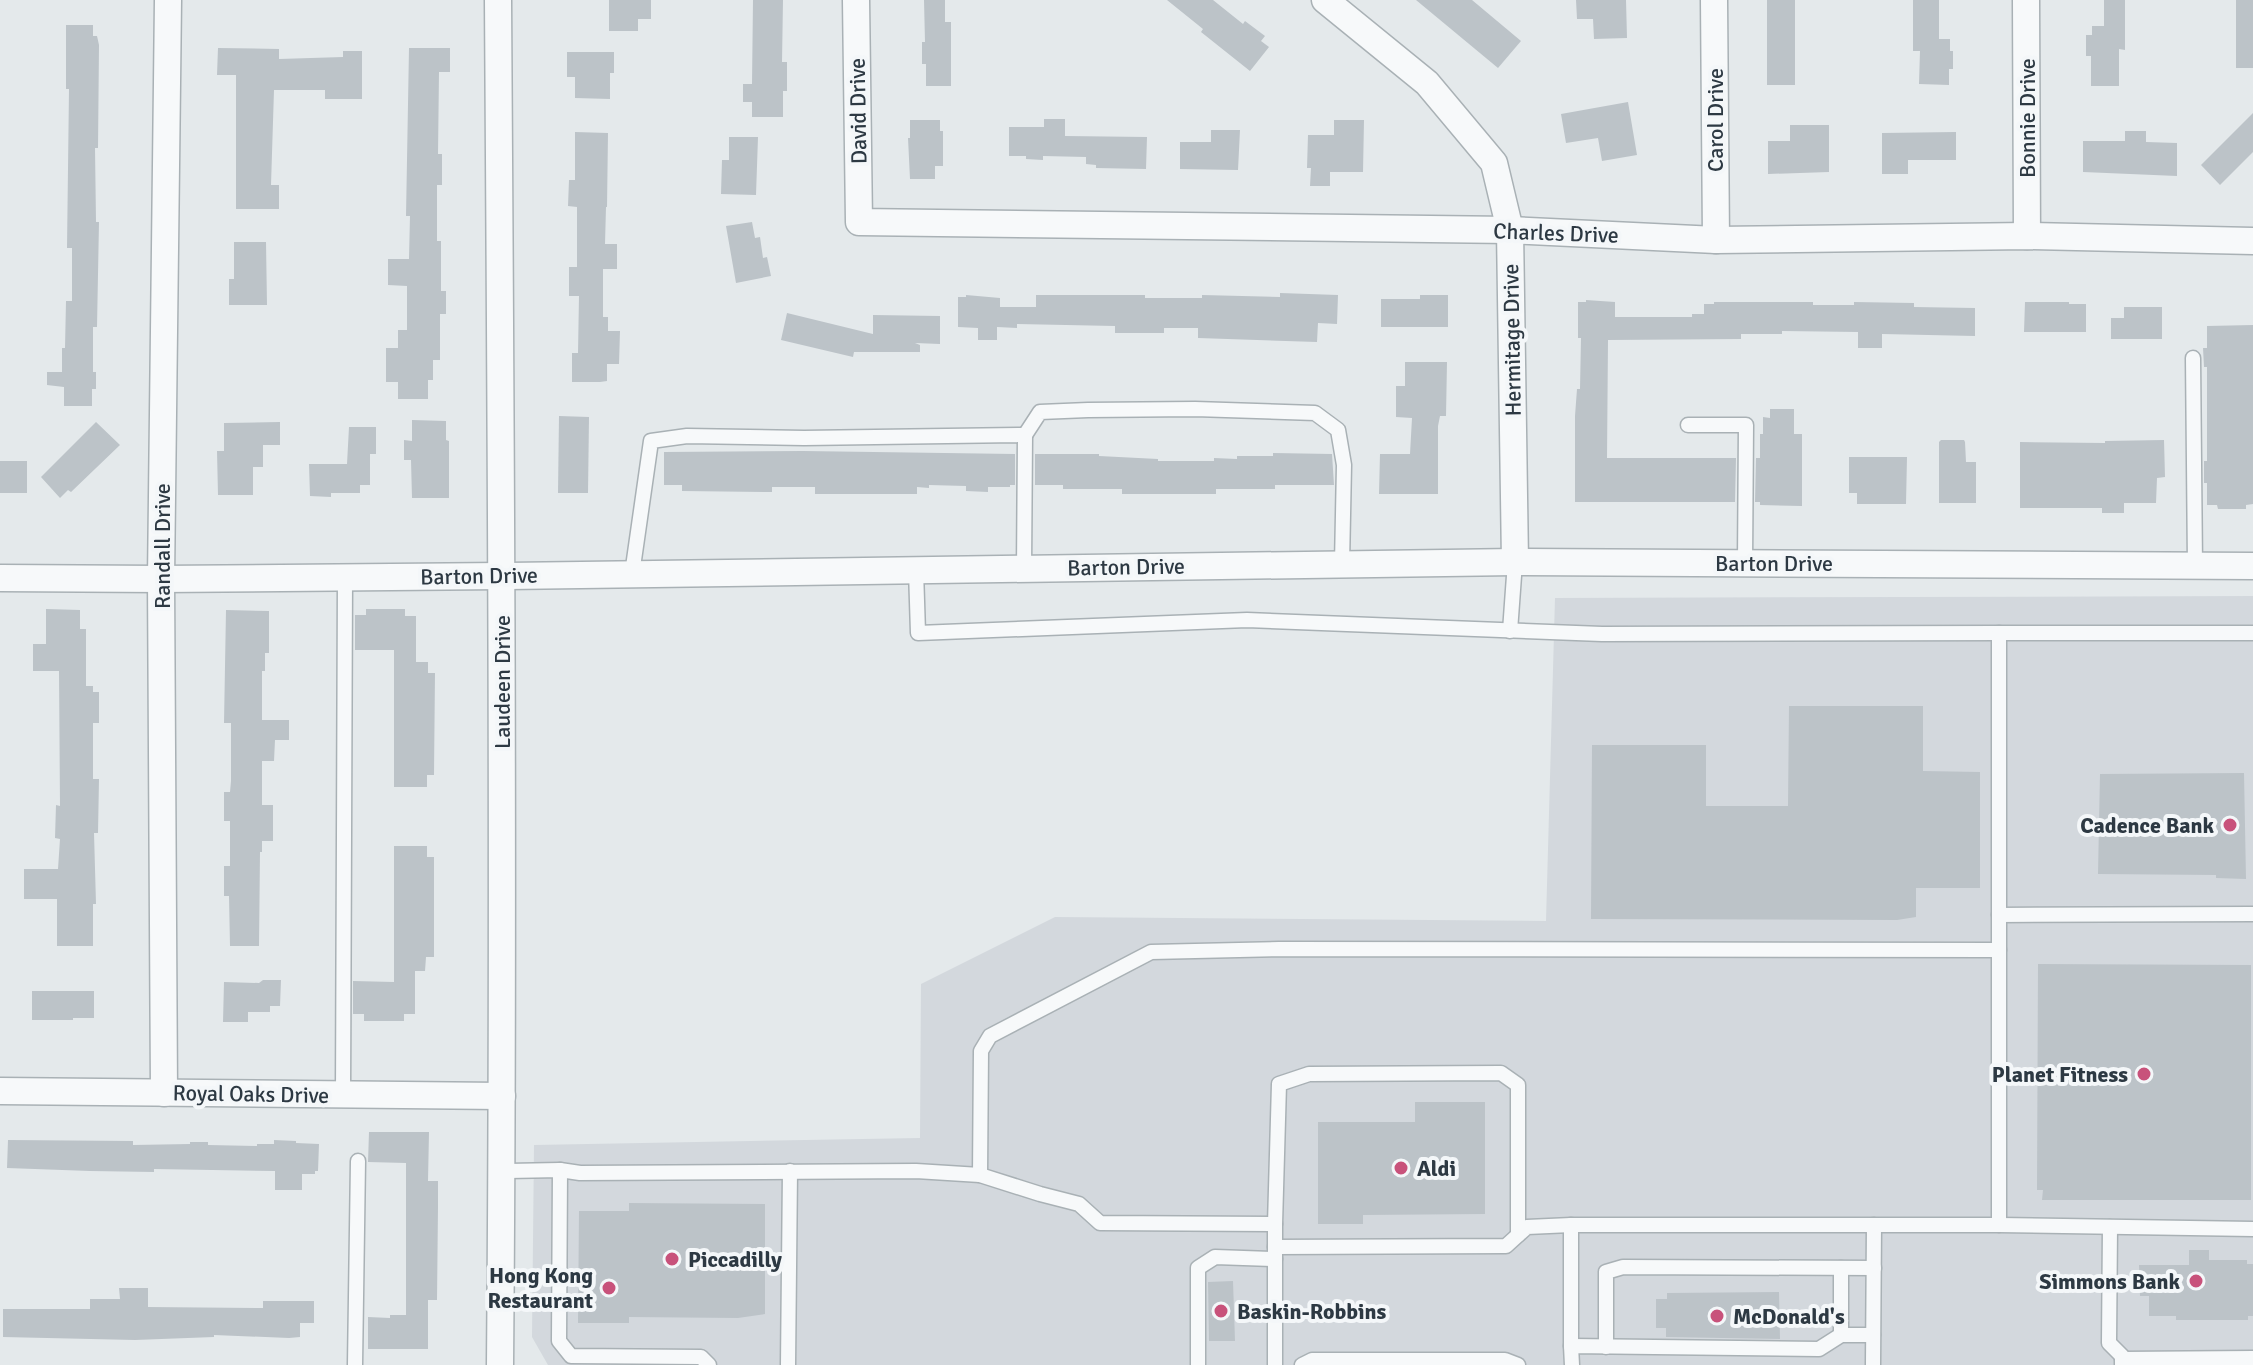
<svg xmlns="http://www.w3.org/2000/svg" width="2253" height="1365" viewBox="0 0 2253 1365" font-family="Signika,sans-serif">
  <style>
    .built { fill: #d3d8dd }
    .building { fill: #bcc3c8 }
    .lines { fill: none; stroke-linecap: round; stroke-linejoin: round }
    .lane-casing { stroke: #a9b1b5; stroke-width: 17 }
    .street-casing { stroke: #a9b1b5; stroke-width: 29 }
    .lane { stroke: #f7f9fa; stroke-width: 14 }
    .street { stroke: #f7f9fa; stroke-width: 26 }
    .poi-dot { fill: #c8527b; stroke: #f4f7f9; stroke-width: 3 }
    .labels { text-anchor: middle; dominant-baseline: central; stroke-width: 8; stroke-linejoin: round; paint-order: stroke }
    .street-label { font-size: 22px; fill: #2d3943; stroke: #f4f7f9 }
    .poi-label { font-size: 22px; font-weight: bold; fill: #2d3943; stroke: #f4f7f9; text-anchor: end }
  </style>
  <rect width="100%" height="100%" fill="#e4e9eb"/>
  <polygon class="built" points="2253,596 2253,1365 548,1365 532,1337 534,1145 920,1138 921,984 1055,917 1546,921 1555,598"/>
  <g class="building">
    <polygon points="609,0 651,0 651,19 638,19 638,31 609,31"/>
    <polygon points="753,0 783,0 782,62 787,62 787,91 783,91 783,117 752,117 752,102 743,102 743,84 752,84"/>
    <polygon points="924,0 945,0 945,22 951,22 951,86 926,86 926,64 922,64 922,42 925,42"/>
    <polygon points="1167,0 1213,0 1243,24 1245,21 1265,36 1261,41 1269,47 1250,71 1201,32 1203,29"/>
    <polygon points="1416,0 1472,0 1521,41 1498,68"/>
    <polygon points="1576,0 1626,0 1627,38 1594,39 1593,19 1577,19"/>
    <rect x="1767" y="0" width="28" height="85"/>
    <polygon points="1913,0 1939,0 1939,39 1950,39 1950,51 1953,51 1953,69 1949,69 1949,85 1919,84 1920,51 1913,51"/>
    <polygon points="2104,0 2125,0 2125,50 2119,49 2119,86 2091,86 2091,56 2086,56 2086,35 2092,35 2092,26 2104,26"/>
    <rect x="2236" y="0" width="17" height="68"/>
    <polygon points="66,25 93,25 93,36 97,36 99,45 98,148 95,148 96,222 99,222 97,327 93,327 93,372 96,372 96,389 92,389 92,406 64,406 64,387 47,385 47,372 64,372 62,372 62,348 65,348 66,301 72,301 72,248 67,248 69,89 66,89"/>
    <polygon points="218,48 279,49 279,59 343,57 343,51 362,51 362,99 325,99 325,90 274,90 271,185 279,185 279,209 236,209 236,75 217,75"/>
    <polygon points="409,48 450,48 450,72 439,72 438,154 442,154 442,185 437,185 437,241 441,241 441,291 446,291 446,314 440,314 440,360 433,360 433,380 428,380 428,399 398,399 398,382 386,382 386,348 398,348 398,330 407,330 407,286 388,285 388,259 409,259 410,216 406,216"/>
    <polygon points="567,52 614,52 614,73 610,73 610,99 575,98 575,77 567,77"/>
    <polygon points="1628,102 1637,155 1602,161 1598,138 1566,143 1561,114"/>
    <polygon points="2253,113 2253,152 2220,185 2201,165"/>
    <polygon points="1044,119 1065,119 1065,136 1147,137 1146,169 1096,168 1096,165 1086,164 1086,157 1043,156 1043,160 1026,159 1026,156 1009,156 1009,127 1044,127"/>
    <polygon points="910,120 940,120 940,131 943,131 943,166 935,166 935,179 910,179 908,138 910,138"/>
    <polygon points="1334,120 1364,120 1363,172 1330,172 1330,186 1310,186 1311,168 1307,168 1308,135 1334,135"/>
    <polygon points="1790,125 1829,125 1829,172 1768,174 1768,141 1790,141"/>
    <polygon points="1211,130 1240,130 1238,170 1180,169 1180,142 1211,142"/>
    <polygon points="2125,131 2146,131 2146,142 2177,143 2177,176 2083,172 2083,141 2125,141"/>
    <polygon points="575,132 608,133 607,207 606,207 605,244 617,244 617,269 603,269 603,317 608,317 608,331 620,331 619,364 607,364 607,381 600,382 572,382 572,353 578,353 579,296 569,296 569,267 577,267 577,207 568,206 569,180 575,180"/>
    <polygon points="1956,132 1956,160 1908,160 1908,174 1882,174 1882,133"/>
    <polygon points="729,137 758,137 756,195 721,194 722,160 729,160"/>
    <polygon points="752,222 755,238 760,237 763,258 767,257 771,276 736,283 726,226"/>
    <polygon points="234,242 266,242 267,305 229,305 229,279 234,279"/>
    <polygon points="1280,293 1338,295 1337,324 1318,323 1317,342 1198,338 1198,328 1164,328 1164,333 1115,333 1115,326 1017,324 1017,328 997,327 997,340 978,340 978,328 958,327 958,297 966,297 966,295 1000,298 1000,307 1036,307 1036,295 1145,295 1145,298 1202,298 1202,295 1280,297"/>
    <polygon points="1420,295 1448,295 1448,327 1381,327 1381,299 1420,299"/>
    <polygon points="1586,300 1615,302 1615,317 1692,317 1692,314 1704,314 1704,304 1714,304 1714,302 1813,302 1813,305 1854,305 1854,302 1914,303 1914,307 1975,308 1975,336 1882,334 1882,348 1858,348 1858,332 1782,331 1782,334 1741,334 1741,339 1608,340 1607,458 1736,458 1735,502 1575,502 1575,416 1577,389 1580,389 1581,338 1578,338 1578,302 1586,302"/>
    <polygon points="2025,302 2069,302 2069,304 2086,304 2086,332 2024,332"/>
    <polygon points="2124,307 2162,307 2162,339 2111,339 2111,318 2124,318"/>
    <polygon points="787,313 873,334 873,315 940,316 940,344 915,343 920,345 920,352 854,352 853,357 781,340"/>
    <polygon points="2253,325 2253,504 2246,505 2246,509 2218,509 2217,505 2207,505 2207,483 2204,483 2204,461 2207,461 2207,367 2204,367 2203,348 2207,348 2207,326"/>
    <polygon points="1405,362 1447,362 1446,416 1440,416 1438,426 1438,494 1379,494 1380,454 1410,454 1412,418 1396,417 1396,386 1405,386"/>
    <polygon points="1770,409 1794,409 1794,434 1802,434 1802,506 1760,505 1760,502 1755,502 1756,458 1760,458 1760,434 1763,434 1763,417 1770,418"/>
    <polygon points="559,416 589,417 588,493 558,493"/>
    <polygon points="412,420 446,421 446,440 449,441 449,498 412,498 411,460 404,460 404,440 412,441"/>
    <polygon points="96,422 120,445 71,492 68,490 60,498 41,477"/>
    <polygon points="280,422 280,445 263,445 263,467 253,467 253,495 218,495 217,451 224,451 224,423"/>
    <polygon points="349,427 376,427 376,454 370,454 370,485 360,485 360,493 331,493 331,497 310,496 309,464 347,464"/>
    <polygon points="1941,440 1964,440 1965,442 1966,462 1976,462 1976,503 1939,503 1939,442"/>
    <polygon points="2164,440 2165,477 2157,478 2156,503 2124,503 2124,513 2102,513 2102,508 2020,508 2020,442 2105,443 2105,441"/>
    <polygon points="803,451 1015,454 1015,485 1010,485 1010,487 988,487 988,492 966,491 966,486 929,485 929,488 917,487 917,494 815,494 815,487 772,487 772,492 682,491 682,485 664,485 664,452"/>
    <polygon points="1273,453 1332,454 1334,485 1275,485 1275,489 1216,489 1216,494 1122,494 1122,489 1063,489 1063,485 1035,485 1035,454 1099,454 1099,456 1158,459 1158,461 1214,461 1214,458 1237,459 1237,456 1273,456"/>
    <polygon points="1849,457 1907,457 1906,504 1857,504 1857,493 1849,493"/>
    <rect x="0" y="461" width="27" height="32"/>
    <polygon points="46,609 80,610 80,629 86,629 86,686 93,686 93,692 99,692 99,723 93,723 93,779 99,779 98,833 94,833 96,904 93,904 93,946 57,946 57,899 24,899 24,869 58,869 60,839 55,838 56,805 60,806 59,671 33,671 33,644 46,644"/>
    <polygon points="366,609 405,609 405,616 416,616 416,662 428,662 428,673 435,673 434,775 427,775 427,787 394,787 394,650 355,650 355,615 366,615"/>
    <polygon points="226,610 269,611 269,653 265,653 265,671 262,671 262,720 289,720 289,740 275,740 274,761 262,761 262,805 273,805 273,841 262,841 262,852 260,852 259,946 230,946 229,896 224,896 224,866 230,866 230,821 224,821 224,792 230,792 231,781 231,723 224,723"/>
    <polygon points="1789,706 1923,706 1923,771 1980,772 1980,888 1916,888 1916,917 1897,920 1591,919 1592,745 1706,745 1706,806 1788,806"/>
    <polygon points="2244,773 2246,879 2216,878 2216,875 2098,874 2100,774"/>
    <polygon points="394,846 427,846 427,857 434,857 434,957 426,957 425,971 415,971 415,1014 404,1014 404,1021 364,1021 364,1014 353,1014 353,981 394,982"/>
    <polygon points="2038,964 2251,965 2251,1200 2042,1200 2043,1190 2037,1190"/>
    <polygon points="263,980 281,980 280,1006 270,1006 270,1012 248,1012 248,1022 223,1022 224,982 259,983"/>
    <polygon points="32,991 94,991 94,1018 73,1018 73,1020 32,1020"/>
    <polygon points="1415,1102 1485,1102 1485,1214 1363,1215 1363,1224 1318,1224 1318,1122 1415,1122"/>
    <polygon points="369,1132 429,1132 428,1181 438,1181 438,1207 437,1300 428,1300 428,1349 368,1349 368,1317 390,1318 390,1315 406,1315 406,1163 368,1162"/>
    <polygon points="8,1140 133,1141 133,1145 190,1144 190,1142 208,1142 208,1145 257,1146 257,1144 274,1144 274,1140 296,1141 296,1143 319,1144 318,1171 315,1171 315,1174 302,1174 302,1190 275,1190 275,1171 154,1169 154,1172 90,1171 7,1168"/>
    <polygon points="629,1203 765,1204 765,1314 738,1318 629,1317 629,1323 578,1323 579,1211 629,1211"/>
    <polygon points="2189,1250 2209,1250 2209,1260 2247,1260 2247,1264 2253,1264 2253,1316 2248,1316 2248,1320 2176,1320 2176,1316 2149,1316 2149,1296 2140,1296 2139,1265 2189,1265"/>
    <polygon points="1233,1281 1235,1341 1209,1341 1208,1282"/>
    <polygon points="119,1288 148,1288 148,1307 263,1308 263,1301 314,1301 314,1323 300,1323 300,1337 289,1338 214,1335 214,1337 135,1340 3,1337 3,1309 90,1309 90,1299 120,1299"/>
    <polygon points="1779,1292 1780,1339 1666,1337 1666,1328 1656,1328 1656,1299 1667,1299 1667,1293"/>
  </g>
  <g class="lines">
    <defs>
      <g id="lane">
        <polyline points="2193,358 2195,566"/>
        <polyline points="1688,425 1746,425 1745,563"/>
        <polyline points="1025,435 1040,412 1088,410 1195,409 1315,413 1338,430 1344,465 1342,564"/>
        <polyline points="916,570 918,633 1247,620 1602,634 1999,633"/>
        <polyline points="632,574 651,441 687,436 804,438 1025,435 1024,569"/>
        <polyline points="1510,631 1515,562"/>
        <polyline points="1999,915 2253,914"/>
        <polyline points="1999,950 1999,1225"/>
        <polyline points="343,1095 345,577"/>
        <polyline points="560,1170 580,1173 916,1171 980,1175 1040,1194 1079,1204 1100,1223 1275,1224 1275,1365"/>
        <polyline points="501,1171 560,1170 559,1341 571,1356 701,1357 709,1365"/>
        <polyline points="980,1175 981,1051 990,1036 1151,952 1279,949 1999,950 1999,633 2253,633"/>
        <polyline points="1275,1224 1279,1084 1309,1074 1501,1073 1518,1085 1518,1235"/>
        <polyline points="1571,1225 1571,1346"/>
        <polyline points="2110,1227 2109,1343 2122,1356 2122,1365"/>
        <polyline points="1275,1247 1506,1246 1527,1227 1571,1225 1999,1225 2253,1229"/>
        <polyline points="1841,1268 1841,1335"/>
        <polyline points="1606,1347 1606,1272 1623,1267 1874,1268"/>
        <polyline points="2122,1359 2253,1358"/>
        <polyline points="355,1365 358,1161"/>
        <polyline points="788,1365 790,1171"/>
        <polyline points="1198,1365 1198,1268 1215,1257 1275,1259"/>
        <polyline points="1302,1365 1312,1360 1505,1360 1518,1365"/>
        <polyline points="1572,1365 1571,1346 1819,1349 1841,1335 1873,1335"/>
        <polyline points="1873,1365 1874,1225"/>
      </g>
      <g id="street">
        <path d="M 498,0 C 501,455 504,910 500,1365"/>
        <polyline points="856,0 859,222 1510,230 1716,240 2027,236 2253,241"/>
        <polyline points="1325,0 1427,83 1494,163 1510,230 1515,562"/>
        <polyline points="1714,0 1716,240"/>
        <polyline points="2026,0 2027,236"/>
        <polyline points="0,578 161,579 502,576 1515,562 2253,566"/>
        <polyline points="0,1091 502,1096"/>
        <polyline points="164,1093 161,579 168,0"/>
      </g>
    </defs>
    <use href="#lane" class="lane-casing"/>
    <use href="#street" class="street-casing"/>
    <use href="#lane" class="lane"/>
    <use href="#street" class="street"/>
  </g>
  <g class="poi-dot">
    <circle cx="2230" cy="825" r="8"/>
    <circle cx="2144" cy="1074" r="8"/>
    <circle cx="1401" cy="1168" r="8"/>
    <circle cx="672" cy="1259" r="8"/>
    <circle cx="2196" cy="1281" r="8"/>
    <circle cx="609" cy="1288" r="8"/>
    <circle cx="1221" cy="1311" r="8"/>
    <circle cx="1717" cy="1316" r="8"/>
  </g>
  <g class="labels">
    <g class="street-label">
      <text transform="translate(858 111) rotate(-91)">David Drive</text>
      <text transform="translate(2027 118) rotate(-90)">Bonnie Drive</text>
      <text transform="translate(1715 120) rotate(-90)">Carol Drive</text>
      <text transform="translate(1556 233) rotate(2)">Charles Drive</text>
      <text transform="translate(1512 340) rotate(-91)">Hermitage Drive</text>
      <text transform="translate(162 546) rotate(-90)">Randall Drive</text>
      <text x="1774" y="563">Barton Drive</text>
      <text transform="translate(1126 567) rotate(-1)">Barton Drive</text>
      <text transform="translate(479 576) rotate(-1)">Barton Drive</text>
      <text transform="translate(502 682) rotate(-90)">Laudeen Drive</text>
      <text transform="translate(251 1094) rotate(1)">Royal Oaks Drive</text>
    </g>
    <g class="poi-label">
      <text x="2214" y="825">Cadence Bank</text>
      <text x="2128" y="1074">Planet Fitness</text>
      <text x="1417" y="1168" text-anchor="start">Aldi</text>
      <text x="688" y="1259" text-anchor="start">Piccadilly</text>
      <text x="593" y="1275">Hong Kong<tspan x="593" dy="25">Restaurant</tspan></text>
      <text x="2180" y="1281">Simmons Bank</text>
      <text x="1237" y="1311" text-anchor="start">Baskin-Robbins</text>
      <text x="1733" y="1316" text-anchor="start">McDonald's</text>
    </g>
  </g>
</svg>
